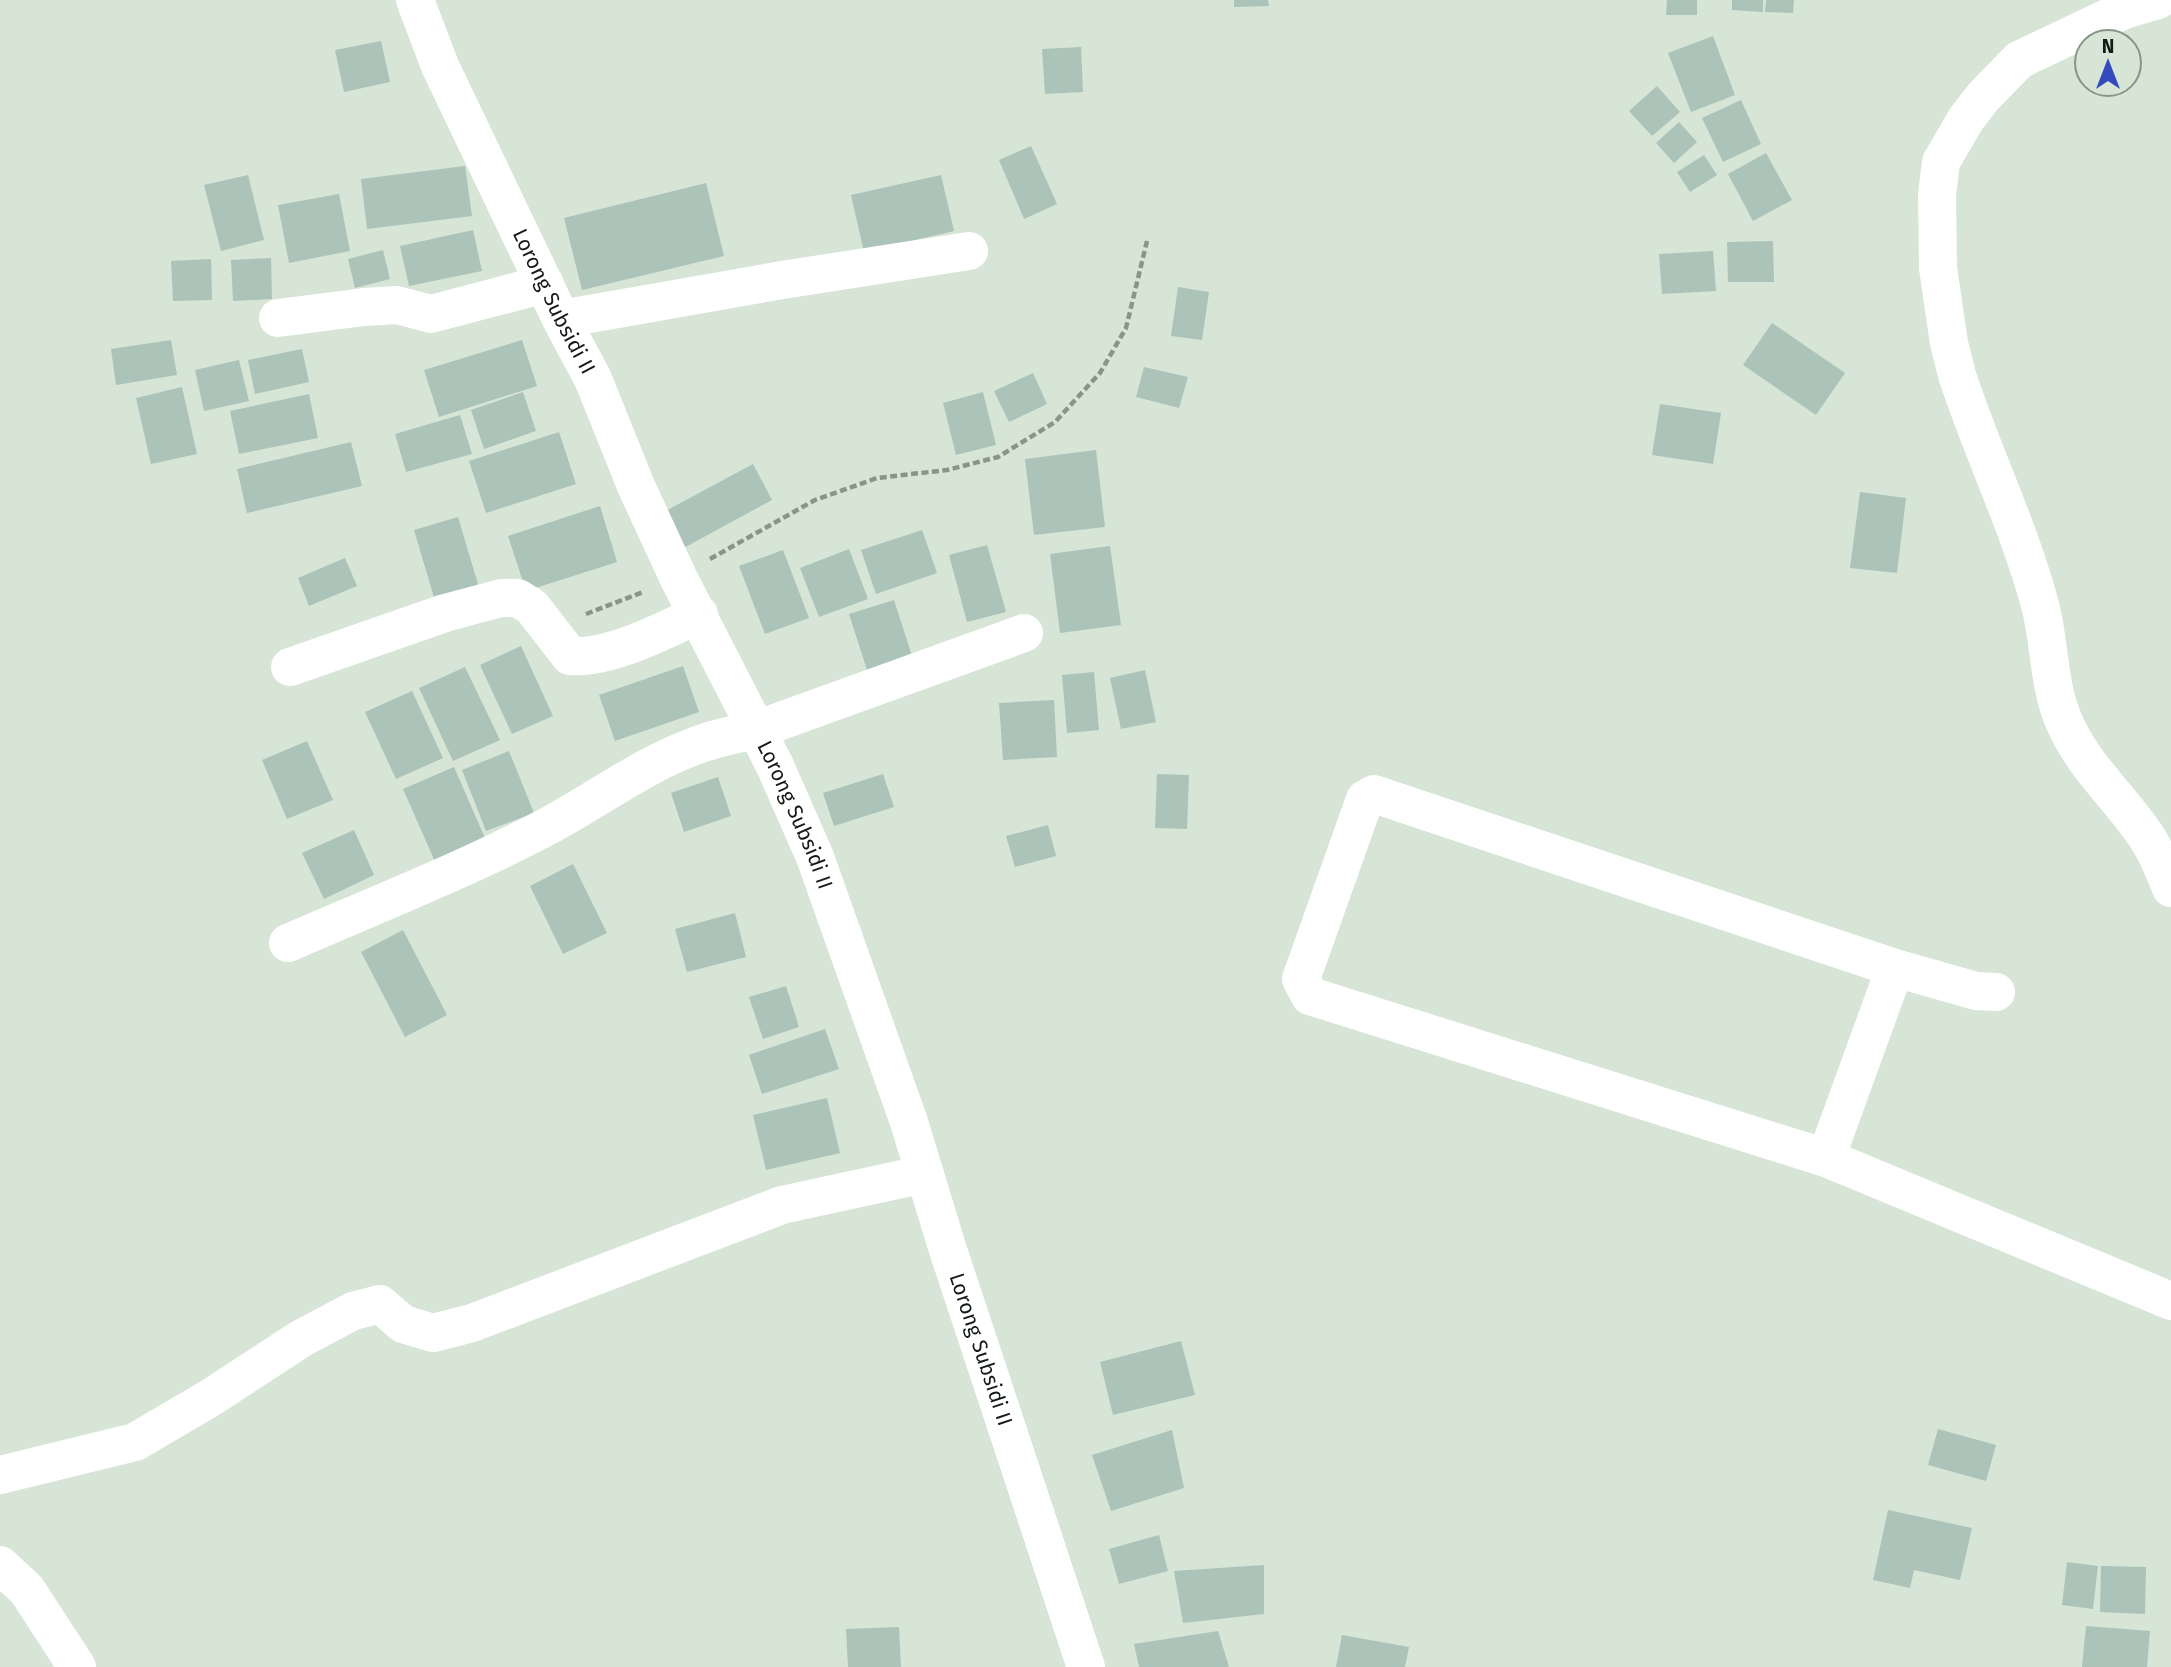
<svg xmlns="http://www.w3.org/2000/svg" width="2171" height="1667" viewBox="0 0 2171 1667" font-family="'Fira Sans',sans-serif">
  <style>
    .building { fill: #acc3ba }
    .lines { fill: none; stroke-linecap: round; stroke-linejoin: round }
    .path { stroke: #8a9589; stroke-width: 4.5; stroke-dasharray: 7 3.5; stroke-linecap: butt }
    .street { stroke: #fff; stroke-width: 38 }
    .labels { text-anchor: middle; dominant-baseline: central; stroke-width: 7; stroke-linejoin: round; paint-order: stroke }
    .street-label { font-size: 21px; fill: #141a14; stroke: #d6e5d5 }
  </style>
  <rect width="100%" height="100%" fill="#d6e5d5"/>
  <g class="building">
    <polygon points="1234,0 1268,0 1269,6 1234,7"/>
    <polygon points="1667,0 1697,0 1697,15 1666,15"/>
    <polygon points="1732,0 1763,0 1763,12 1732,10"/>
    <polygon points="1766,0 1794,0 1793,13 1765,12"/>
    <polygon points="1713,36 1735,95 1691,112 1668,53"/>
    <polygon points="381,41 390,82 344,92 335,50"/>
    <polygon points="1081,47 1083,92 1045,94 1042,49"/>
    <polygon points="1657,86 1680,112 1652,136 1629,111"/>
    <polygon points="1741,100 1761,144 1723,162 1702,118"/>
    <polygon points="1679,122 1697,142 1674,163 1656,143"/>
    <polygon points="1031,146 1057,204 1024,219 999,160"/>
    <polygon points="1766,153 1792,200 1753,221 1728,174"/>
    <polygon points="1704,155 1717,175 1690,192 1677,172"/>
    <polygon points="465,166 472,216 367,229 361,179"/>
    <polygon points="248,175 264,240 221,251 204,185"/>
    <polygon points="941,175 954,231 864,252 851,195"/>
    <polygon points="706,183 724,256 582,290 564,218"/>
    <polygon points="339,194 350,251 289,263 278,205"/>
    <polygon points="473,230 482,271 409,286 400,246"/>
    <polygon points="1773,241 1774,282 1728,282 1727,242"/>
    <polygon points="383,250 390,279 355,288 348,259"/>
    <polygon points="1713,251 1716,291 1662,294 1659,254"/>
    <polygon points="271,258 272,299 233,301 231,260"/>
    <polygon points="211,259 212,300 173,301 171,261"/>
    <polygon points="1178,287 1209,292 1202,340 1171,336"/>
    <polygon points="1772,323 1845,373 1816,415 1743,365"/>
    <polygon points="171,340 177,375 116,385 111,349"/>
    <polygon points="522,340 537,386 439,417 424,370"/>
    <polygon points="302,349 309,382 255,394 248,360"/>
    <polygon points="239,360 249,401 204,411 195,370"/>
    <polygon points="1144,367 1188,377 1179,408 1136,397"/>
    <polygon points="1033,373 1047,404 1009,422 994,391"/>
    <polygon points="182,387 197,454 151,464 136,398"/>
    <polygon points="523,392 536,431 484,449 471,410"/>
    <polygon points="983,392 996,445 956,455 943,403"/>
    <polygon points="309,394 318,438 239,454 230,411"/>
    <polygon points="1660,404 1721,413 1713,464 1652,455"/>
    <polygon points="460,415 472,454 406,472 395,434"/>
    <polygon points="559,432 576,484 486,513 469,461"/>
    <polygon points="351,442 362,486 247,513 237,469"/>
    <polygon points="1096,450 1105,527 1034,535 1025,459"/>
    <polygon points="753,464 772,500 680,550 660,514"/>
    <polygon points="1860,492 1906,498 1897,573 1850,568"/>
    <polygon points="600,506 617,562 526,591 508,536"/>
    <polygon points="458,517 480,591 436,604 414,530"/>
    <polygon points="922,530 937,573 876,594 861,550"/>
    <polygon points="987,545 1006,612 967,622 949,555"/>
    <polygon points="1110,546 1121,625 1060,633 1050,554"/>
    <polygon points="849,549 868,599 819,617 800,568"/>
    <polygon points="783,550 809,618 765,634 739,566"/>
    <polygon points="345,558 357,586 309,606 298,578"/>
    <polygon points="894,600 913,659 868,673 849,614"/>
    <polygon points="521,646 553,716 512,734 480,665"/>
    <polygon points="683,666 699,712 615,741 599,695"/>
    <polygon points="465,667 500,740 453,761 419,688"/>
    <polygon points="1145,670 1156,722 1121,729 1110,678"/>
    <polygon points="1094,672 1099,730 1067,733 1062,675"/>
    <polygon points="412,691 443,758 396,779 365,712"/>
    <polygon points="1054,700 1057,757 1003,760 999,703"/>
    <polygon points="307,741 333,800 287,819 262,760"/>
    <polygon points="509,751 534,813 486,831 462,770"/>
    <polygon points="454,767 488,845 437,866 403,789"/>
    <polygon points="883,774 894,807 834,826 823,793"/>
    <polygon points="1157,774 1189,775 1187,829 1155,828"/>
    <polygon points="718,777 731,816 684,832 671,793"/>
    <polygon points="1048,825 1056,856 1015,867 1006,836"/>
    <polygon points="354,830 374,875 324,899 302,853"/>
    <polygon points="573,864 607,933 563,954 530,886"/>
    <polygon points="735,913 746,957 687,972 675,929"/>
    <polygon points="403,930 447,1015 405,1037 361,952"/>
    <polygon points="786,986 799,1027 763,1039 749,997"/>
    <polygon points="825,1029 839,1069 762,1094 749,1055"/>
    <polygon points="827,1098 840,1153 766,1170 753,1115"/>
    <polygon points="1181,1341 1195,1395 1113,1415 1100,1362"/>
    <polygon points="1938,1429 1996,1445 1986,1481 1928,1465"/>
    <polygon points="1172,1430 1184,1488 1111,1511 1092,1455"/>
    <polygon points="1888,1510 1972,1528 1960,1580 1914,1570 1910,1588 1873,1580"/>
    <polygon points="1159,1535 1168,1571 1119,1584 1109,1549"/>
    <polygon points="2067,1562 2098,1566 2093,1609 2062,1605"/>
    <polygon points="1264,1565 1264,1614 1183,1623 1174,1571"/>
    <polygon points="2101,1566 2146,1567 2145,1614 2100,1612"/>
    <polygon points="2086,1626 2150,1631 2147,1667 2082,1667"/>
    <polygon points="899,1627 901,1667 848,1667 846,1629"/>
    <polygon points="1218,1631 1229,1667 1139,1667 1134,1644"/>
    <polygon points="1342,1635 1409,1647 1405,1667 1336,1667"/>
  </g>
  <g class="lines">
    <g class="path">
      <polyline points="710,559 815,500 877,478 947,470 998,457 1055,422 1100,373 1126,328 1147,241"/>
      <polyline points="586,614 643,592"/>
    </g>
    <g class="street">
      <path id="s1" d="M 415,0 L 440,66 L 561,319 L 593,379 L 636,486 L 679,579 L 775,766 L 815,857 L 909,1122 L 947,1247 L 1086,1667"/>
      <path d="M 2158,0 L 2124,10 L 2019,60 L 1983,97 L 1966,119 L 1941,162 L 1937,195 L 1938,268 L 1949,343 L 1957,375 C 1982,452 2019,526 2040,605 C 2050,642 2048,683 2063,719 C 2081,764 2119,796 2146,836 C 2156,851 2164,870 2171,888"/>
      <polyline points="278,318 364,307 397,305 431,314 545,284"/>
      <polyline points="561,319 782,280 969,251"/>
      <path d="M 290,667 L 445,613 L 501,598 L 518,598 L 532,607 L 570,656 C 609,659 664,631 699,614"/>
      <path d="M 288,943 C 375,905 465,870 550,825 C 598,799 643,765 695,746 C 715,738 735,734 756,730 L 1024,633"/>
      <polyline points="1996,992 1976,991 1895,968 1374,794 1365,799 1301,979 1310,996 1826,1158 2171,1301"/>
      <polyline points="1826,1158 1895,968"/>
      <polyline points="0,1475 135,1442 210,1398 302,1338 353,1311 380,1304 403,1324 433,1333 472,1323 782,1205 925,1174"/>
      <polyline points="0,1565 27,1590 77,1667"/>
    </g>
  </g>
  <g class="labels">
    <g class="street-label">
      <text stroke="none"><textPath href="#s1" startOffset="332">Lorong Subsidi II</textPath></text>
      <text stroke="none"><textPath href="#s1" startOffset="900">Lorong Subsidi II</textPath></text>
      <text stroke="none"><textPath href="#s1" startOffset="1466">Lorong Subsidi II</textPath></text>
    </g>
  </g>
  <g transform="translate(2108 63)"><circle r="33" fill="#d6e5d5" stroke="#889488" stroke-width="2"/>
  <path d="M0-5L12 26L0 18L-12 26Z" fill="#354abc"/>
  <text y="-10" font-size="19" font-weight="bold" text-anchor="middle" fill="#141a14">N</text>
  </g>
</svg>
